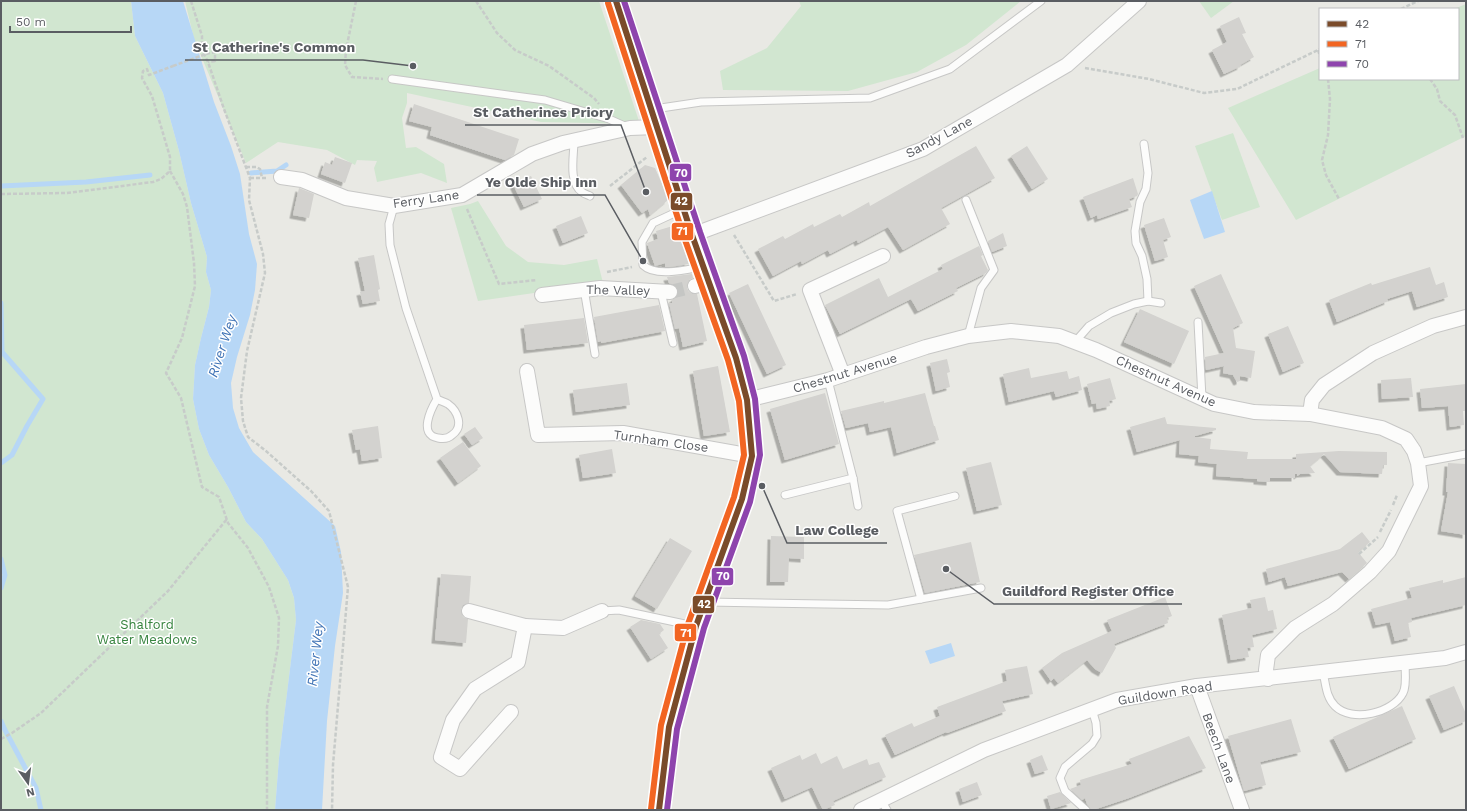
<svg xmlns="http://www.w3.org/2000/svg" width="1467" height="811" viewBox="0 0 1467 811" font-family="'Work Sans',sans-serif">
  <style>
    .green { fill: #d1e6d0 }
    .water { fill: #b7d7f6 }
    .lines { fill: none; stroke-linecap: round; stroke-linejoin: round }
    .stream { stroke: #b7d7f6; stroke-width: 5 }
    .building { fill: #d3d2cf; filter: url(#shadow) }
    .street-tunnel { stroke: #c5c6c4; stroke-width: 14; stroke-dasharray: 14 7; stroke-linecap: butt }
    .lane-casing { stroke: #c7c7c6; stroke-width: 9 }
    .street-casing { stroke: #c7c7c6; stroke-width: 16 }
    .primary-casing { stroke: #d1cab2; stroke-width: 24 }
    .path { stroke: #c7cbc9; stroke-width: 2.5; stroke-dasharray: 4 2; stroke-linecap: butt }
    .lane { stroke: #fcfcfb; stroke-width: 7 }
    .street { stroke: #fcfcfb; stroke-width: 14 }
    .primary { stroke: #f2f1e6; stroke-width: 22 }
    .path-bridge { stroke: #c7cbc9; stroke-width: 2.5; stroke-dasharray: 4 2; stroke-linecap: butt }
    .bus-1-casing { stroke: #fff; stroke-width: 9 }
    .bus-2-casing { stroke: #fff; stroke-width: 9 }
    .bus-3-casing { stroke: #fff; stroke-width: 9 }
    .bus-1 { stroke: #7a4b2a; stroke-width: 6 }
    .bus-2 { stroke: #f26522; stroke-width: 6 }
    .bus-3 { stroke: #8e44ad; stroke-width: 6 }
    .labels { text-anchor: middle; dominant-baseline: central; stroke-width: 3; stroke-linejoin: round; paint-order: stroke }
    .street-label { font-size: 13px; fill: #5a5d62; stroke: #fff }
    .park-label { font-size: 13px; fill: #37843f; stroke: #fff }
    .water-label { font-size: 14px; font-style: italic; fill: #4174b6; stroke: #fff }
    .leader { fill: none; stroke: #5a5d62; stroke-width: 1.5 }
    .callout-dot { fill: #5a5d62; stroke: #fff; stroke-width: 1.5 }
    .callout-label { font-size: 14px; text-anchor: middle; font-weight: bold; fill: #5a5d62; stroke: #fff; stroke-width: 3; stroke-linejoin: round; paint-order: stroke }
    .line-badge { stroke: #fff; stroke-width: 1.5 }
    .badge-label { font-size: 11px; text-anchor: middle; font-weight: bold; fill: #fff }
  </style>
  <defs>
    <filter id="shadow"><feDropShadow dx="-3.5" dy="3.5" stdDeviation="0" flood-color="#0004"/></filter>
  </defs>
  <rect width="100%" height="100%" fill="#e9e9e4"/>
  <g class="green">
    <polygon points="1,1 131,1 135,36 163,93 179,151 191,203 207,257 206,272 211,290 209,307 201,338 195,365 193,399 199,429 209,455 228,487 246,522 262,539 288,580 294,598 296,620 279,758 275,810 1,810"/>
    <polygon points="185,1 599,1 640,124 541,122 407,93 407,103 402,118 406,148 416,147 444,164 447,183 421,173 377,182 374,168 377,161 357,160 355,165 327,150 278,142 246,163 194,39"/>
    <polygon points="799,1 1021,1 966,45 917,72 848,91 723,90 720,71 767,48 801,6"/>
    <polygon points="1199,1 1234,1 1211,18"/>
    <polygon points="1466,4 1466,136 1296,220 1228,108 1320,68 1320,79 1458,79 1458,9 1454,9"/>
    <polygon points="1233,133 1260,207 1222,220 1195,146"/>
    <polygon points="478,201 506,246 528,262 564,265 597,259 603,283 478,301 451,208 470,204"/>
  </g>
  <g class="water">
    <polygon points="131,1 183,1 214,102 231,146 240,174 249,234 257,264 255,290 250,315 237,357 231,383 233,408 239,428 253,452 335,526 341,552 343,593 335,646 327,721 322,810 275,810 279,758 296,620 294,598 288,580 262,539 246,522 228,487 209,455 199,429 193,399 195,365 201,338 209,307 211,290 206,272 207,257 191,203 179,151 163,93 135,36"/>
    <polygon points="1212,191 1225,232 1204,239 1190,200"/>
    <polygon points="951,643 955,656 930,664 925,651"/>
  </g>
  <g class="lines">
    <g class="stream">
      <polyline points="251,173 277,171 286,165"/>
      <polyline points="1,186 86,182 150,175"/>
      <polyline points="1,303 2,352 43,399 27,426 12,455 1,463"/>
      <polyline points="1,559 5,575 1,588"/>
      <polyline points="1,721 5,730 36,788 41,810"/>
    </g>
  </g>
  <g class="building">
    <polygon points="1239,17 1246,33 1242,34 1254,57 1240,65 1241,66 1224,74 1212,50 1227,42 1220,26"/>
    <polygon points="414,104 519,139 514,155 505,160 430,135 432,127 409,121"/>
    <polygon points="976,146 995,178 941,208 950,224 903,250 888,227 858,243 857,240 830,254 828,250 802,264 801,261 773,276 758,249 783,236 785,239 813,224 814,227 840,214 842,217 869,202 870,206"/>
    <polygon points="1027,146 1048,179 1032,189 1011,156"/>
    <polygon points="335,157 352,163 345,183 321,174 325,162 332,165"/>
    <polygon points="645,165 655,168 663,186 668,200 650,215 648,209 642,213 621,185"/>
    <polygon points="531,176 542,199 524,207 513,184"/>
    <polygon points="1133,178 1138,194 1137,196 1129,199 1132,207 1098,219 1097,215 1091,218 1083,197"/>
    <polygon points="299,188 314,194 309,218 293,215"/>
    <polygon points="581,216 588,233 563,243 556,226"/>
    <polygon points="1164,218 1171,237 1163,240 1168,257 1155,261 1144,225"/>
    <polygon points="676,225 689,264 670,267 665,267 665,263 655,266 647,243 658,239 656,231"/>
    <polygon points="1003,233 1007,246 992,252 988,241"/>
    <polygon points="979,246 983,255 981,256 988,270 986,273 956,288 958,291 918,311 911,299 840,334 825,305 879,278 888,297 943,269 941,265"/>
    <polygon points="374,255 380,289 378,290 380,301 363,304 360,292 365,291 358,258"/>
    <polygon points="1430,267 1436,285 1444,282 1448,297 1417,307 1412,291 1387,299 1388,301 1337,322 1329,300 1371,283 1372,285"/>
    <polygon points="692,274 693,278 689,280 687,288 689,292 697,294 707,341 683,347 679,328 675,329 669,303 672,303 672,300 677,296 678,289 674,285 669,283 667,277"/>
    <polygon points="1221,274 1243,323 1233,328 1236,348 1255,351 1251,378 1240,376 1240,381 1237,382 1233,375 1223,373 1224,366 1206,370 1205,357 1224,353 1194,286"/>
    <polygon points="748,284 786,365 767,374 729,293"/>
    <polygon points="659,305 665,331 601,343 601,341 598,342 594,317"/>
    <polygon points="1140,309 1189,331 1174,364 1124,342"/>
    <polygon points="584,318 588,343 527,350 524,325"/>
    <polygon points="1288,326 1304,363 1283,372 1268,334"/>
    <polygon points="947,359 950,372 947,373 950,387 936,391 930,363"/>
    <polygon points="718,366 730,432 704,436 693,371"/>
    <polygon points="1029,368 1031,378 1067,371 1069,379 1079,376 1082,390 1056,397 1054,391 1009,402 1003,374"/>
    <polygon points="1110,378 1116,399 1109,401 1110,406 1097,409 1096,403 1092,404 1087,384"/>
    <polygon points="1411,378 1413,397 1382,399 1381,380"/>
    <polygon points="627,383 630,405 576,412 573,390"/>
    <polygon points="1466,384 1466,411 1463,411 1464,425 1450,427 1448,406 1422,408 1420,389"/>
    <polygon points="825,393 839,444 785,460 770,409"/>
    <polygon points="925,393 934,426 935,426 939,440 897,453 891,427 870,432 868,423 846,428 841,411 884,401 884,403"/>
    <polygon points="1165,417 1167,424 1216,428 1216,430 1195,436 1195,437 1211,439 1210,449 1248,452 1247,459 1296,459 1296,454 1339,451 1387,452 1387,465 1383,465 1382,474 1340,472 1324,454 1310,466 1315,473 1300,474 1297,476 1297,474 1295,474 1295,478 1270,478 1270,482 1257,481 1257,479 1216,476 1217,464 1198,462 1199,456 1179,454 1180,440 1137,452 1130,427"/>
    <polygon points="378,426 382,458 362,461 360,449 356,450 352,430"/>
    <polygon points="475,427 483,438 472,445 464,434"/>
    <polygon points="463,442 481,466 458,483 440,458"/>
    <polygon points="612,449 616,473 583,478 579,455"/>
    <polygon points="991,462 1002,505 977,511 966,468"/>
    <polygon points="1448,463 1466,464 1466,535 1441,531 1448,492 1446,492"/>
    <polygon points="1362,532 1370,542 1358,552 1367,563 1349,579 1342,572 1288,586 1285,577 1269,582 1266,569 1340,549"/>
    <polygon points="771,536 804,537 804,559 789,558 788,582 770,582"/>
    <polygon points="670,538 692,551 657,609 635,596"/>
    <polygon points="971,542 980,582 925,593 914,555"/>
    <polygon points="441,574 471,576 469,603 463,605 461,609 463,617 468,619 466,643 435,640"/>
    <polygon points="1466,577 1466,605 1411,618 1412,622 1408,623 1411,637 1395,641 1390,622 1376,625 1371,609 1412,598 1409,588 1443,580 1443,583"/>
    <polygon points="1165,597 1172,616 1167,618 1168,623 1114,644 1116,648 1102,673 1095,669 1087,660 1058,683 1054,678 1051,681 1042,668 1062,653 1112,631 1107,620"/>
    <polygon points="1265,597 1268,611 1273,610 1277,629 1252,635 1254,647 1247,648 1249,657 1231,660 1222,615 1252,608 1250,600"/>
    <polygon points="641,620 660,624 664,630 659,634 668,648 651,659 630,627"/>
    <polygon points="1027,666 1033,694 1002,701 1006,711 947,733 946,732 895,755 885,735 912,723 914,727 940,716 937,707 1007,681 1005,670"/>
    <polygon points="1454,686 1466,714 1466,721 1444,730 1429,696"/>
    <polygon points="1402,706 1416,739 1349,769 1333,737"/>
    <polygon points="1291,719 1301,752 1260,762 1266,785 1244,791 1228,736"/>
    <polygon points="1189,736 1206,768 1129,798 1093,810 1091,810 1087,804 1085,798 1082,800 1070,789 1081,785 1080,780 1132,764 1129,759"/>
    <polygon points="816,753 821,764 837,756 843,769 867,759 869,765 879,762 886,777 833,801 835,805 823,810 812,787 785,799 771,768 800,755 802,760"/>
    <polygon points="1042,755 1048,770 1035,774 1030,760"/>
    <polygon points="977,782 982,795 963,802 959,789"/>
    <polygon points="1060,792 1071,803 1051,809 1047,796"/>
  </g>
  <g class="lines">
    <polyline class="street-tunnel" points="670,292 695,286"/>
    <defs>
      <g id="lane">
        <polyline points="392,79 545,100 609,119 627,127"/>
        <polyline points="654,109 701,102 870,98 950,69 1041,1"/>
        <path d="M 574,141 C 574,155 568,183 582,192 C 584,194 588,195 590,196"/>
        <polyline points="1144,144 1148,173 1146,189 1140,202 1135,231 1136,243 1142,256 1147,279 1148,301"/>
        <polyline points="966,200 994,270 981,288 968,336"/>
        <path d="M 394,206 L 389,224 L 390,245 L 406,308 L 437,399 C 440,401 445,402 448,404 C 458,411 464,427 452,435 C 448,439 443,439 438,438 C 418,435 431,409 437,399"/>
        <path d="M 681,210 L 653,223 L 642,242 L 643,265 C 655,277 685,270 700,267"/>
        <polyline points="584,289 595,354"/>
        <polyline points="661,292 673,343"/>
        <polyline points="1198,322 1202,398"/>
        <polyline points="1075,342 1089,326 1111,313 1134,304 1148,301 1161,303"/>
        <polyline points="828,380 853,478 858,506"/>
        <polyline points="1418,463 1466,454"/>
        <polyline points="785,495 853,478"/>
        <polyline points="921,599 897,511 955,496"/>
        <polyline points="707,602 888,605 981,588"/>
        <polyline points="602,611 619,610 694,626"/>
        <path d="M 1323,672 C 1326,685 1326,697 1335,706 C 1352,723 1393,713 1403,693 C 1407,686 1405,671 1405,663"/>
        <polyline points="881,800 887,810"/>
        <polyline points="1086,810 1065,791 1060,778 1065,767 1092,744 1097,736 1096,723 1092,709"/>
      </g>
      <g id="street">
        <polyline points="281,177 302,180 346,198 394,206 462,195 532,154 563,143 630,128 657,127"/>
        <polyline points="692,235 923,149 1067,65 1139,1"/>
        <polyline points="695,286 708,283"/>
        <polyline points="542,295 600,288 670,292"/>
        <polyline points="527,371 538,435 623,433 752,456"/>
        <polyline points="843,375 810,290 883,256"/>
        <polyline points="747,400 828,380 926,347 968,336 1011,331 1059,336 1096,350 1214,404 1254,412 1310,414 1382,428 1406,439 1414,451 1418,463 1421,486 1389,551 1370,572 1333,604 1295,628 1268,655 1266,670 1268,679"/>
        <polyline points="1310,414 1312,400 1324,385 1373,353 1433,326 1466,317"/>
        <polyline points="469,611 525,626 518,662 475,689 453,720 441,757 460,769 511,712"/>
        <polyline points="525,626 563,628 602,611"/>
        <polyline points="1197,686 1242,810"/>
        <polyline points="861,810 984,750 1117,700 1197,686 1445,658 1466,652"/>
      </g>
      <polyline id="primary" points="616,1 692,235 736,358 747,400 752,456 742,499 696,626 669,727 659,810"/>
    </defs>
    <use href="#lane" class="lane-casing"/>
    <use href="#street" class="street-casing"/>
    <use href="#primary" class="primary-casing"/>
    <g class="path">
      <polyline points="191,1 202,36 202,50 208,62 224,109 250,178 249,200 263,254 265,273 247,351 241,398 243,421 248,437 266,451 311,491 329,511 348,587 333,765 332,810"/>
      <polyline points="356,1 346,50 345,65 352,77 383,79"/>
      <polyline points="476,1 497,33 515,50 549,66 594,98 599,104"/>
      <polyline points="1401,9 1418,1"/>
      <polyline points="1318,50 1320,56"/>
      <polyline points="206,54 215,52 215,61 208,62"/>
      <polyline points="1085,68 1149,79 1204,93 1237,89 1320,49"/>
      <polyline points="1328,79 1330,99 1328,135 1322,160 1326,175 1339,199"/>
      <polyline points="1430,79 1437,89 1440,101 1455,115 1463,138"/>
      <polyline points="246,167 256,167 260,169 262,178"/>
      <polyline points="170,171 183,194 187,207 194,263 195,286 182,338 166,373 181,398 202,487 219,497 228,523 248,548 269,587 279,618 278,646 267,707 267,810"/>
      <polyline points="250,178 266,178"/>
      <polyline points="610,186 647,157"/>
      <polyline points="1,194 67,193 153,182 161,179 170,171 170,157 152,96 142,78 143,71 147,69 149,75 173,66"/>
      <polyline points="467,209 499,284 537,280"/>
      <polyline points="734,235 774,301 797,294"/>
      <polyline points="607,272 632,267"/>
      <polyline points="1393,505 1397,495"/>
      <polyline points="1380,532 1391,510"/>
      <polyline points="1359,554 1378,537"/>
      <polyline points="1,739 12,733 41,713 168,591 227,519"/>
    </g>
    <use href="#lane" class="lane"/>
    <use href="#street" class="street"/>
    <use href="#primary" class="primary"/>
    <polyline class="path-bridge" points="173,66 206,54"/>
    <defs>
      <polyline id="bus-1" points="616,1 692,235 736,358 747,400 752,456 742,499 696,626 669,727 659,810"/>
      <polyline id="bus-2" points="608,3 684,237 728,360 739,401 744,455 734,497 688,624 661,725 651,809"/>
      <polyline id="bus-3" points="624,1 700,232 744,356 755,399 760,455 750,502 704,628 677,729 667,810"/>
    </defs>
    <use href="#bus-1" class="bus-1-casing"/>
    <use href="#bus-2" class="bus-2-casing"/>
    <use href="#bus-3" class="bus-3-casing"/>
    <use href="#bus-1" class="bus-1"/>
    <use href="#bus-2" class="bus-2"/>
    <use href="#bus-3" class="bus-3"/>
  </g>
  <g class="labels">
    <g class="street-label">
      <text transform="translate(939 137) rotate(-28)">Sandy Lane</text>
      <text transform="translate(426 199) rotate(-8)">Ferry Lane</text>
      <text transform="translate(618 290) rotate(1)">The Valley</text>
      <text transform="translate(845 373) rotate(-17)">Chestnut Avenue</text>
      <text transform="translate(1166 381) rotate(24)">Chestnut Avenue</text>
      <text transform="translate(661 441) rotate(8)">Turnham Close</text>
      <text transform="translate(1165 693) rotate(-9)">Guildown Road</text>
      <text transform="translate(1219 748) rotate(70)">Beech Lane</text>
    </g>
    <g class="park-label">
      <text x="147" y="624">Shalford<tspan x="147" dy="15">Water Meadows</tspan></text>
    </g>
    <g class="water-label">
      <text transform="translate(222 346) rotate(-72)">River Wey</text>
      <text transform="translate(315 654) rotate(-84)">River Wey</text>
    </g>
  </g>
  <path class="leader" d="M413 66L363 60H185M646 192L621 125H465M643 261L605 195H477M762 486L787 543H887M946 569L994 604H1182"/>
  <g class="callout-dot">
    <circle cx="413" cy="66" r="4"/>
    <circle cx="646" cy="192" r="4"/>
    <circle cx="643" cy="261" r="4"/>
    <circle cx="762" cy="486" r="4"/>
    <circle cx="946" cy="569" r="4"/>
  </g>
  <g class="callout-label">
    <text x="274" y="52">St Catherine's Common</text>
    <text x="543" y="117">St Catherines Priory</text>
    <text x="541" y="187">Ye Olde Ship Inn</text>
    <text x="837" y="535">Law College</text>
    <text x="1088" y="596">Guildford Register Office</text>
  </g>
  <g class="line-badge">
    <rect x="669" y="163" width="23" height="19" rx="4" fill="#8e44ad"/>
    <rect x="670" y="192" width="23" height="19" rx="4" fill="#7a4b2a"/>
    <rect x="671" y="222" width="23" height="19" rx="4" fill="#f26522"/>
    <rect x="711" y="567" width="23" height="19" rx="4" fill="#8e44ad"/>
    <rect x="692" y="595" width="23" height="19" rx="4" fill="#7a4b2a"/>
    <rect x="674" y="623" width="23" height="19" rx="4" fill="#f26522"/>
  </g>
  <g class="badge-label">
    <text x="681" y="177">70</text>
    <text x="681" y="205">42</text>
    <text x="682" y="235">71</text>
    <text x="723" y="580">70</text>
    <text x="704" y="608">42</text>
    <text x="686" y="637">71</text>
  </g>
  <rect width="1467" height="811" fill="none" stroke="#5a5d62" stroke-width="4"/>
  <rect x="1319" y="8" width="140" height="72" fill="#ffffff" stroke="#bdbec0"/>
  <rect x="1327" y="21" width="20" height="6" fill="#7a4b2a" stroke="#bdbec0"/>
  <text x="1355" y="28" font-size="12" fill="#5a5d62">42</text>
  <rect x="1327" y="41" width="20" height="6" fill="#f26522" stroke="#bdbec0"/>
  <text x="1355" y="48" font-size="12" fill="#5a5d62">71</text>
  <rect x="1327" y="61" width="20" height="6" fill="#8e44ad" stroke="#bdbec0"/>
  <text x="1355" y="68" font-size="12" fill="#5a5d62">70</text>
  <g transform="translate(28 783) rotate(166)" stroke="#ffffff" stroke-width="3" paint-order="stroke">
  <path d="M0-3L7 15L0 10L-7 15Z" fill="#5a5d62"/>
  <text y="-6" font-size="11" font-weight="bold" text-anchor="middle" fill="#5a5d62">N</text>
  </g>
  <path d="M10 26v6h121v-6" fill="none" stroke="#5a5d62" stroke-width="2"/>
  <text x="16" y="26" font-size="12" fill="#5a5d62" stroke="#ffffff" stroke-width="3" paint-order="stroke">50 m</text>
</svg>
